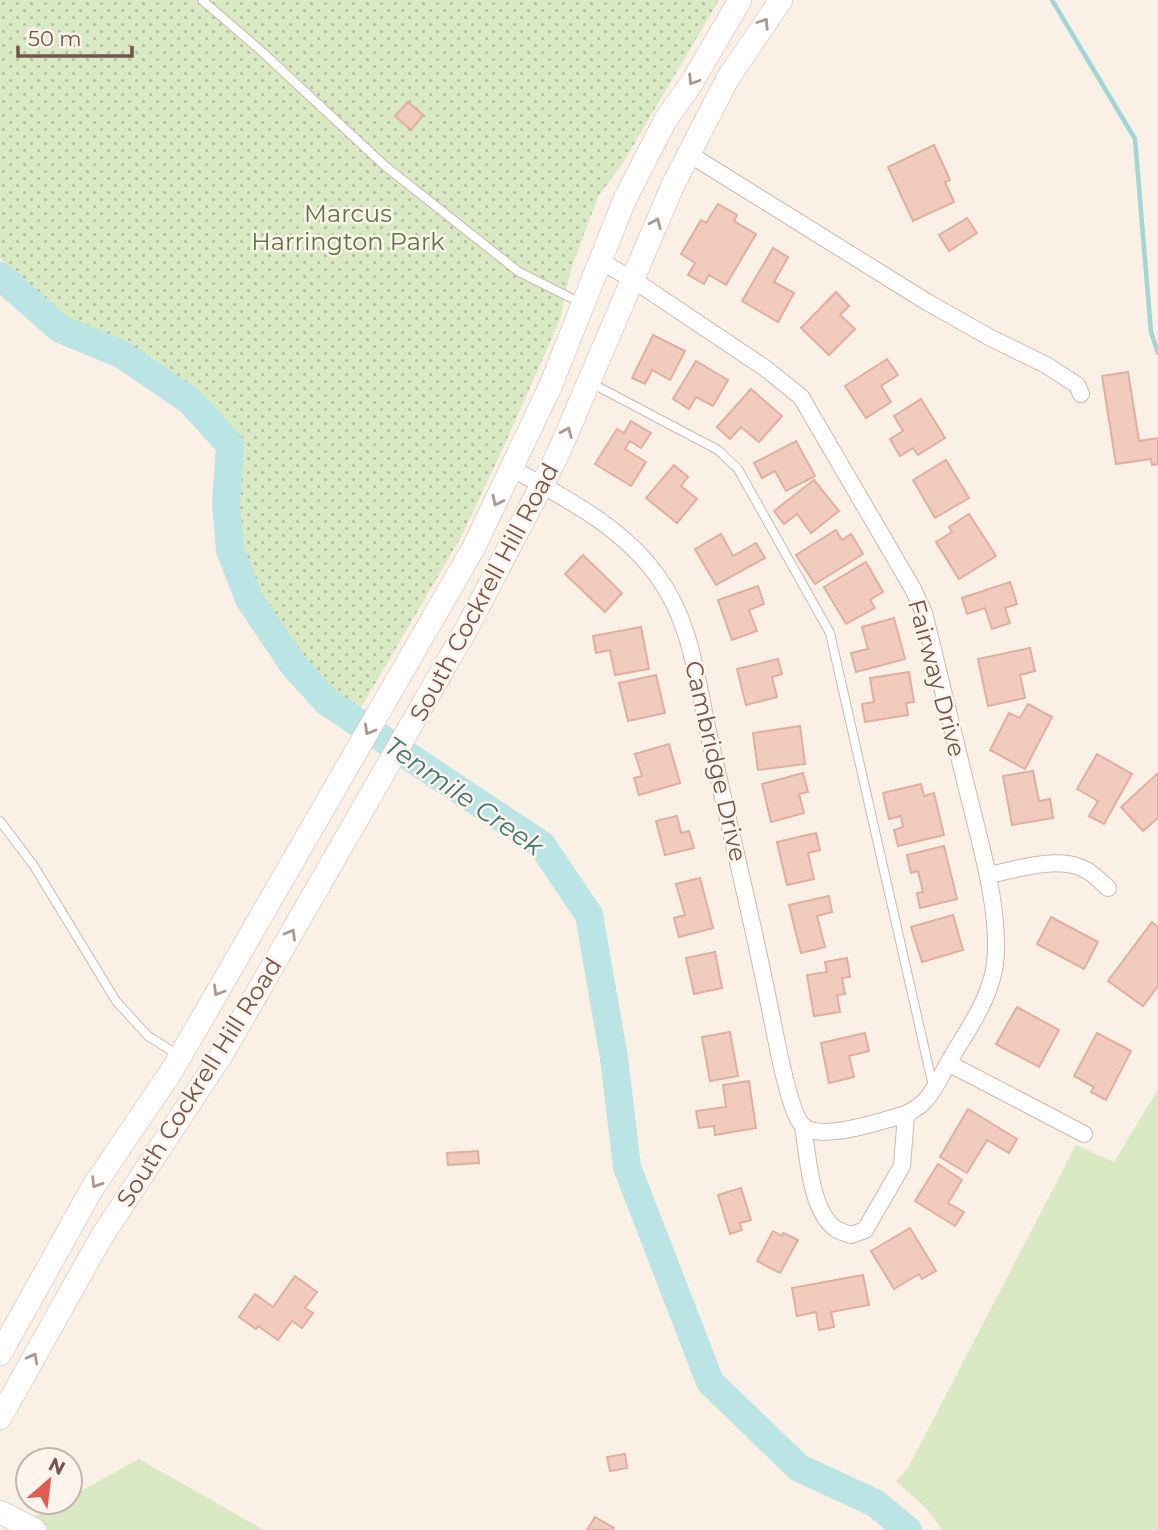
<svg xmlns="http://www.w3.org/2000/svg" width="1158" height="1530" viewBox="0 0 1158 1530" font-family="Montserrat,sans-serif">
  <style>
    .grass { fill: #d8e9c4 }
    .park { fill: url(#park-dots) }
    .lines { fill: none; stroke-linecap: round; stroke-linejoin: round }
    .stream { stroke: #a1d5d6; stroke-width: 4.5 }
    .river { stroke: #bbe4e4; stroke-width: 28 }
    .building { fill: #f0cbbe; stroke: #e2af9f; stroke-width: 2 }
    .service-casing { stroke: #cfb8af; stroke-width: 10 }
    .minor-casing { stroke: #cfb8af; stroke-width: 18 }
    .secondary-casing { stroke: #d2b8ad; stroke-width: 24 }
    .service { stroke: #fff; stroke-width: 8 }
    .minor { stroke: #fff; stroke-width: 16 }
    .secondary { stroke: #fff; stroke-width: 23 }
    .oneway { stroke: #ac9893 }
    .labels { text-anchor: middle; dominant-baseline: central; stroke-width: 5; stroke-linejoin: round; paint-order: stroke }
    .park-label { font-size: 24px; fill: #5b7943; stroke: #fef4ec }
    .street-label { font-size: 24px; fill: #74544b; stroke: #fef4ec }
    .water-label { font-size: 26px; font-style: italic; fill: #407778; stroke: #fef4ec }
  </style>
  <defs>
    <pattern id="park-dots" width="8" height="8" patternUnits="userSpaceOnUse" patternTransform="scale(1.75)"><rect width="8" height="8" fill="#d8e9c4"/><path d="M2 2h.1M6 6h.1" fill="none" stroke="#b4bfa1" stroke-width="1.8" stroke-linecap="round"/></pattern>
  </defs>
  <rect width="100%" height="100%" fill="#fbf0e6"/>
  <g class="grass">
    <polygon points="1158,1089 1158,1530 942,1530 929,1511 896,1481 908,1468 1076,1145 1114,1162"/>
    <polygon points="139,1459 264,1530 11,1530 62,1502 70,1502 70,1497"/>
  </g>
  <polygon class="park" points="0,0 719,0 624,161 598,197 571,269 560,320 504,446 461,537 359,711 329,691 256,596 237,551 235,508 238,443 196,395 126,341 65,320 0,258"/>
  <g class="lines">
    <polyline class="stream" points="1052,0 1135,139 1151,332 1158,353"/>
    <polyline class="river" points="0,276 60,329 121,354 190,401 230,445 226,504 230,550 249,599 294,666 327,702 542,845 589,915 614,1058 627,1167 710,1382 799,1468 875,1503 908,1530"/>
  </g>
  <g class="building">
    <polygon points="408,102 423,115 411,130 395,116"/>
    <polygon points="934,145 950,180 945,182 954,202 913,221 888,167"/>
    <polygon points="718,204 737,215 734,221 756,234 726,285 709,275 704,284 688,275 695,263 681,254 701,220 706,223"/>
    <polygon points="967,218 977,233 949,251 939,235"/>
    <polygon points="773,248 788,257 774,282 794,293 778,322 742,301"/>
    <polygon points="836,292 849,306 840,315 855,329 829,355 801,328"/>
    <polygon points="653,335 685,351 670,380 652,370 645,384 632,378"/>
    <polygon points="887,359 898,375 881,386 891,402 866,418 845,386"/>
    <polygon points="696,361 728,380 713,406 696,397 689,409 673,399"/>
    <polygon points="1128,372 1139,441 1158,438 1158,464 1152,465 1151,459 1116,464 1102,376"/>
    <polygon points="751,389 782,416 759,442 741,427 730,439 717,427"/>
    <polygon points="921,399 945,438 918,455 913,448 900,456 890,439 903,431 894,416"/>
    <polygon points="631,421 651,433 641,448 630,441 625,449 646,462 631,486 595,464 617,429 624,433"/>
    <polygon points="796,441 815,476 786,491 775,471 762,478 754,463"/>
    <polygon points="946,460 969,498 935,518 913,480"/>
    <polygon points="674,465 688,477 681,486 697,499 677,523 646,498"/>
    <polygon points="814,480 839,511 811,533 797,514 784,524 774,511"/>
    <polygon points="969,514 996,556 959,579 936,542 952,532 949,527"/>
    <polygon points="836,530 842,540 851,534 863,554 815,584 796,555"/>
    <polygon points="721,534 733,556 756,543 765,558 716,585 695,549"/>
    <polygon points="583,555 622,593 605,612 565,574"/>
    <polygon points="866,562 883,592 870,600 875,608 846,624 824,587"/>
    <polygon points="1010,582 1017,604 1005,608 1010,623 992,629 985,608 967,614 962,598"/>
    <polygon points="758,586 764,604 749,610 757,631 732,640 718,600"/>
    <polygon points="894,618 905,659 856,672 851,653 868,649 862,627"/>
    <polygon points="641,627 649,669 615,675 610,650 596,653 593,636"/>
    <polygon points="1030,648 1035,671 1020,675 1025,698 988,706 978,659"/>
    <polygon points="778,659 782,674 772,677 777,697 746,705 737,669"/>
    <polygon points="909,672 914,702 906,703 908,715 865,722 862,704 874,702 870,678"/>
    <polygon points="656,675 665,713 628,721 619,683"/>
    <polygon points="1028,704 1052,717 1025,769 990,750 1009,713 1020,718"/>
    <polygon points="800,726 805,764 758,770 753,733"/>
    <polygon points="669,744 680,783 639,795 634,778 642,776 635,754"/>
    <polygon points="1097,754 1132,774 1104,824 1089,816 1098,801 1077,789"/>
    <polygon points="1033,771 1039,801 1050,799 1053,818 1012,825 1003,776"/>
    <polygon points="803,773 808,792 799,794 804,813 771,822 762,784"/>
    <polygon points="1158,773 1158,818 1143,831 1121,807"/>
    <polygon points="921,784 924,796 934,793 944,835 898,846 894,830 903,827 901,816 889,819 883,793"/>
    <polygon points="677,816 681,833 689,831 694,848 665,855 656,821"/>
    <polygon points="816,833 820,850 808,853 814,879 787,885 777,842"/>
    <polygon points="944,846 957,899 920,908 917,893 923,892 918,871 911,873 907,855"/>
    <polygon points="700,878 713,928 679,937 674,918 685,915 676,884"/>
    <polygon points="829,896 832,912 817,916 825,947 801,953 789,905"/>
    <polygon points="953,915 963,950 922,962 911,927"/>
    <polygon points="1051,917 1098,942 1084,969 1037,944"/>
    <polygon points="1152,922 1158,927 1158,986 1143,1006 1108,981"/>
    <polygon points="715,952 722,988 694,994 686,958"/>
    <polygon points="847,958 850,977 842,978 845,994 837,995 840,1012 814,1016 807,975 827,972 825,962"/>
    <polygon points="1017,1007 1059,1030 1039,1067 996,1044"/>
    <polygon points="730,1032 738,1076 710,1081 702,1037"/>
    <polygon points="865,1033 869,1051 849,1056 854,1077 829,1083 821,1043"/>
    <polygon points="1097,1033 1131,1051 1106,1100 1091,1092 1094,1087 1074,1076"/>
    <polygon points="749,1081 756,1128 715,1135 714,1126 699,1128 696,1111 726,1107 723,1085"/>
    <polygon points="968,1109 1017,1139 1009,1153 987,1140 967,1173 940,1157"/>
    <polygon points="478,1151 479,1163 448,1165 447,1153"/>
    <polygon points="938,1164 962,1180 948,1203 964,1212 955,1226 915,1201"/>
    <polygon points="741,1188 751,1220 740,1223 742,1230 730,1234 718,1195"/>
    <polygon points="910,1228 936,1271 922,1279 919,1274 894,1289 871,1251"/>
    <polygon points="773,1231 782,1236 783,1233 798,1240 780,1273 757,1261"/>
    <polygon points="863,1275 869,1305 831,1312 834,1327 819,1330 816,1312 797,1316 792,1288"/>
    <polygon points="295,1276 317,1292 305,1308 313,1313 302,1328 292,1321 278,1340 258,1326 256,1329 239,1317 255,1294 273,1307"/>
    <polygon points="625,1454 627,1468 610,1471 607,1457"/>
    <polygon points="595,1517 614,1528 613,1530 587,1530"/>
  </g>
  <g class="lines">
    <defs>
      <g id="service">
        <polyline points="202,0 259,49 385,166 519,272 581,303"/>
        <polyline points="591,383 718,450 738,469 830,633 933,1086"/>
        <polyline points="0,821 34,866 116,1001 148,1036 178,1055"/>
      </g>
      <g id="minor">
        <polyline points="689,154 927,302 989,337 1046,365 1077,385 1081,394"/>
        <path d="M 513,469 C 565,498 623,527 658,577 C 692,623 697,683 709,736 C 729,825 751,914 769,1004 C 774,1027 788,1110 802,1125 C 818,1142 875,1123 896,1117 C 926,1110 934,1089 947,1065 C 964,1035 987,1005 994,970 C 1003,921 981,846 969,797 C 954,736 939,675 924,613 L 913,589 L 801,397 L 765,368 L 632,279 L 600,261"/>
        <path d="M 988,875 C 1016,870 1054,856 1082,868 C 1091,871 1100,881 1108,888"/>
        <polyline points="948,1063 1084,1134"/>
        <path d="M 803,1126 C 808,1155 810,1211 836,1229 C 840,1232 846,1233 851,1235 L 865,1230 L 902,1166 L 906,1115"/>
      </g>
      <g id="secondary">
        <polyline points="0,1354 93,1187 171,1072 192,1036 474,547 550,387 625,199 666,119 691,84 740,0"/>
        <polyline points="0,1418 102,1236 222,1054 468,626 558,454 673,185 728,78 781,0"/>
        <polyline points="0,1512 35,1530"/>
      </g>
    </defs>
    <use href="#service" class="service-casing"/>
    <use href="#minor" class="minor-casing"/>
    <use href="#secondary" class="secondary-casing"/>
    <use href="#service" class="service"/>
    <use href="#minor" class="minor"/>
    <use href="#secondary" class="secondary"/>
  </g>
  <defs><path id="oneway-chevron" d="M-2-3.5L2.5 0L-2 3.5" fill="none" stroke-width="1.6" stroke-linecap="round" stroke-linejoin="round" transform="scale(1.75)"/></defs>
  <g class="oneway">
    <use href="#oneway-chevron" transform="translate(764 23) rotate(-56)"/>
    <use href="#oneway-chevron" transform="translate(693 80) rotate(122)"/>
    <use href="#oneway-chevron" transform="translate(656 223) rotate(-67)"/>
    <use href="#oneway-chevron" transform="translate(567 432) rotate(-67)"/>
    <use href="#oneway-chevron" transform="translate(497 501) rotate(116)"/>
    <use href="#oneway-chevron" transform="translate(369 730) rotate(120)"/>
    <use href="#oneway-chevron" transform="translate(291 934) rotate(-60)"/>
    <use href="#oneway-chevron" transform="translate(218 991) rotate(120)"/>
    <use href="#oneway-chevron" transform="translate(96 1183) rotate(123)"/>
    <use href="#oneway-chevron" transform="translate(33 1358) rotate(-62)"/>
  </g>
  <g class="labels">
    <g class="park-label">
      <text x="348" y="213">Marcus<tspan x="348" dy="28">Harrington Park</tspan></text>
    </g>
    <g class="street-label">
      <text transform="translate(484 592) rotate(-62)">South Cockrell Hill Road</text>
      <text transform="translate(937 678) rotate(75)">Fairway Drive</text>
      <text transform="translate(716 761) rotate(77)">Cambridge Drive</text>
      <text transform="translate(199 1082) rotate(-58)">South Cockrell Hill Road</text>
    </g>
    <g class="water-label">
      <text transform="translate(464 796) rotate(35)">Tenmile Creek</text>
    </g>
  </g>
  <g transform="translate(49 1481) rotate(28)"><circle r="33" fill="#fef4ec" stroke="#c7b4ac" stroke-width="2"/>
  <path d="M0-5L12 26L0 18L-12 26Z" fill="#e15b4f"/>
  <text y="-10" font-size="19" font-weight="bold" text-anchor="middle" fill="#74544b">N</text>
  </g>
  <path d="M18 46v10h114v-10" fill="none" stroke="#74544b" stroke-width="3.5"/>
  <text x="28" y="46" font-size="21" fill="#74544b" stroke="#fef4ec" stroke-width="5" paint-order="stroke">50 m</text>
</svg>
